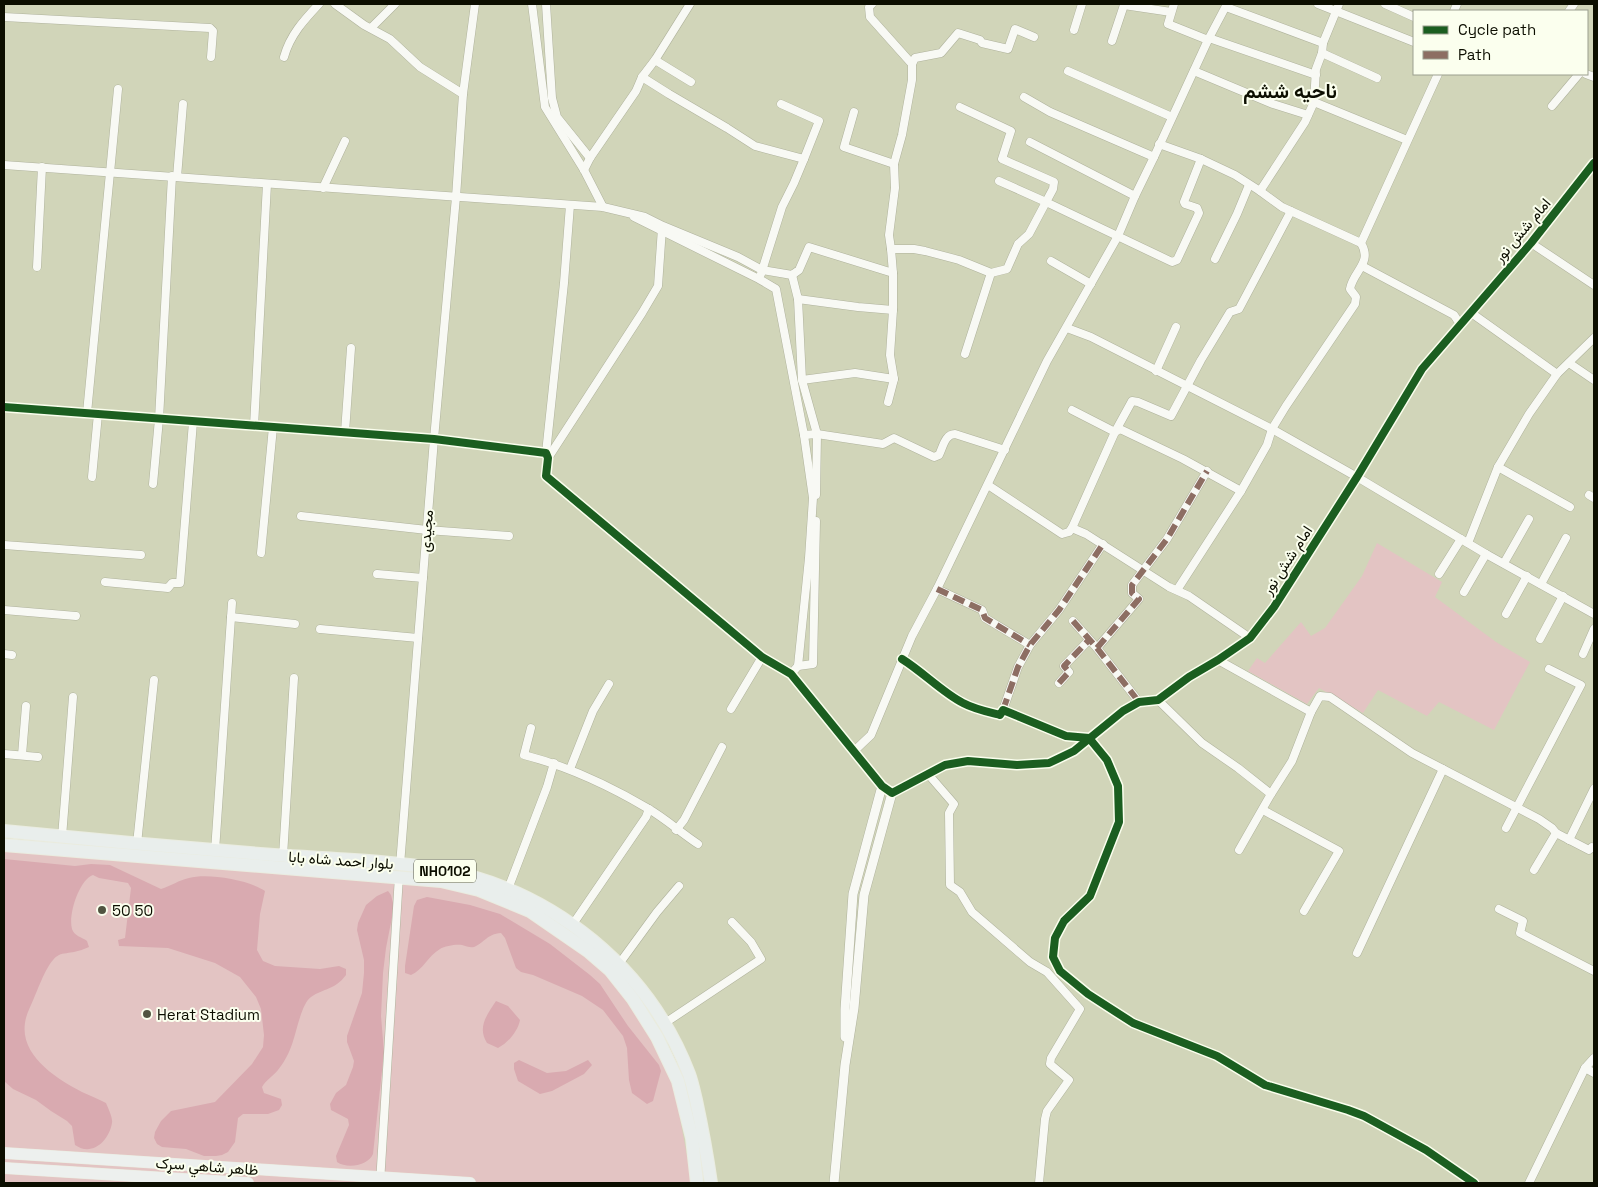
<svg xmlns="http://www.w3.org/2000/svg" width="1598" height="1187" viewBox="0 0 1598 1187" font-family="'Space Grotesk',Vazirmatn,sans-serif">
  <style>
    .green { fill: #e3c4c3 }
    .forest { fill: #d9aab0 }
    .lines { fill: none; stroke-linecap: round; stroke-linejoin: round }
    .minor-casing { stroke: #afb29c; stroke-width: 9 }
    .tertiary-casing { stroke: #afb29c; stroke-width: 10 }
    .primary-casing { stroke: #eaece0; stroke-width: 12 }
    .trunk-casing { stroke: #eaece0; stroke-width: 14 }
    .minor { stroke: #f8f9f4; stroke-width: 8 }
    .tertiary { stroke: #f8f9f4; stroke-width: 9 }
    .primary { stroke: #edf0ee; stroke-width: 11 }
    .trunk { stroke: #e9eeec; stroke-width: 12 }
    .quiet { stroke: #8d6e63; stroke-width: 6; stroke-dasharray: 12 6; stroke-linecap: butt }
    .cycleway-casing { stroke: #fbffee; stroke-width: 11 }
    .cycleway { stroke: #1b5e20; stroke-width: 8 }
    .poi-dot { fill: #515441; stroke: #fbffee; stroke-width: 2 }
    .labels { text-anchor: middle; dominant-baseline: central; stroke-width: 4; stroke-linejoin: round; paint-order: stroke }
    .shield { fill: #fbffee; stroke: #545647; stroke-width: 1 }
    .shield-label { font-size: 14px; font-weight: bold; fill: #0c0e00 }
    .street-label { font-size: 15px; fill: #0c0e00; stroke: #fbffee }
    .poi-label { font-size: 15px; fill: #0c0e00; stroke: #fbffee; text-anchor: start }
    .district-label { font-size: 20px; font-weight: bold; fill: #0c0e00; stroke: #fbffee }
  </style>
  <rect width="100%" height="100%" fill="#d1d5b9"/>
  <g class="green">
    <polygon points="1377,543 1442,582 1435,597 1496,642 1530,662 1494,730 1439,702 1427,716 1378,690 1363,713 1319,688 1307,704 1248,671 1257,658 1265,663 1301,622 1311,636 1325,628 1362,576"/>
    <polygon points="4,851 444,884 511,905 592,958 641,1016 673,1080 692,1183 4,1183"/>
  </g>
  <g class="forest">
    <path d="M 4,859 L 75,866 L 91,864 L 110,865 L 161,889 C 171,886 179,880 189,878 C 208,873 249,880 265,891 L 260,914 L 257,950 L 263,961 L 275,966 L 320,969 L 339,966 L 346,969 L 346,975 C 335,990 324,988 311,997 C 301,1004 296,1035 291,1047 C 288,1055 283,1064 278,1070 C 273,1076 266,1080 262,1087 L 264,1093 L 281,1099 L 282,1105 L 279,1110 L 268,1114 L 243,1114 L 238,1118 L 235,1142 L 228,1152 L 222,1155 L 216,1156 L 204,1156 L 186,1149 L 162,1147 L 157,1144 L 154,1138 L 155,1132 L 161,1121 L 171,1111 L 215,1102 L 252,1064 L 263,1047 L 264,1035 L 261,1009 L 256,997 L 240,977 L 215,963 L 168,948 L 119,946 L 118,940 L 125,938 L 131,888 L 128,883 L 99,878 L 93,875 C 79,880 68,915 72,929 C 74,936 82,937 87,941 L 89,947 C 84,949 79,951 74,952 C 70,953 63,953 59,955 C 48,960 39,987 34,998 C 31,1006 26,1014 25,1023 C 20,1056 57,1079 82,1092 C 90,1096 99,1099 106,1103 C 108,1108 113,1118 112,1123 C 109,1141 92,1157 75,1145 L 72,1126 L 67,1121 L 51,1111 L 36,1100 L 13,1089 L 4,1081 Z"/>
    <path d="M 388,891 L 391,895 L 394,907 L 386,948 L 383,973 L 381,1016 L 384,1052 L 373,1154 C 368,1166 347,1169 337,1162 L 336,1156 L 349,1125 L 348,1119 L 331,1110 L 330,1104 L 336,1093 L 346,1085 L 353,1067 L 354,1061 L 347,1042 L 347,1036 L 362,993 L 364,973 L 364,960 L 357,930 L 358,923 L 366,905 L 377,896 Z"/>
    <path d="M 427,897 L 470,905 L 500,914 L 550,944 L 590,975 L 600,984 L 628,1026 L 659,1065 L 661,1071 L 653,1101 L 647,1104 L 632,1093 L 629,1080 L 627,1048 L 623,1036 L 603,1010 L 582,996 L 533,975 L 521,972 L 516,968 L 505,938 L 501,933 C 487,934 484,943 474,947 C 470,948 466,946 462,945 C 456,944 445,946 440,949 C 428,956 423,970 411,975 L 405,973 L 405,966 L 414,906 L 417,900 Z"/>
    <path d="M 496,1001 L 508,1006 L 520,1020 C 518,1031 508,1043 498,1048 L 487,1043 C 477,1027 487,1015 496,1001 Z"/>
    <polygon points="519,1060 547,1073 566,1071 588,1060 592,1065 584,1074 552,1091 540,1094 518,1081 514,1069 514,1063"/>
  </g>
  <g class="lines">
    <defs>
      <g id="minor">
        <polyline points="335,4 364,25 390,39 420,67 463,94"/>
        <polyline points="532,4 545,107 584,170 603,207"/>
        <polyline points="546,4 552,98 557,117 590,158"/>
        <polyline points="872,4 869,7 870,17 912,64"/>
        <polyline points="1318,4 1414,42"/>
        <polyline points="1385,4 1414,17"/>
        <polyline points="1226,7 1323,43"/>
        <polyline points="1454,11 1457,4"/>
        <polyline points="1569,11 1574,4"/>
        <polyline points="4,17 210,28 213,31 211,57"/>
        <polyline points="371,28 395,4"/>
        <polyline points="1074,30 1082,4"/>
        <polyline points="1209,38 1316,75"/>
        <polyline points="1208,40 1227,4"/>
        <polyline points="1112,41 1124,5 1171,12"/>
        <polyline points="1322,53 1377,78"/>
        <path d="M 284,57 C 290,35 304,20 319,4"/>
        <polyline points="655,60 691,82"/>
        <polyline points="1068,71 1172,117"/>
        <polyline points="1194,71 1273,104 1308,115"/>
        <polyline points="1586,74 1594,77"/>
        <polyline points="642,77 669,94 727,128 755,146 804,159 819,121 781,104"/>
        <polyline points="1024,97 1050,112 1154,157"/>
        <polyline points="1314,102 1407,140"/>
        <polyline points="1552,106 1579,74"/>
        <polyline points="960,107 1011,131 1002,159 1054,182 1053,189 1046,202 1172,262 1177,260 1199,213 1197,208 1185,204 1184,202 1201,159"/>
        <polyline points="854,112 844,147 894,164"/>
        <polyline points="1030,142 1135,196"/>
        <polyline points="1159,144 1201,159 1235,175 1260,191 1305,122 1314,102 1316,69 1322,53 1323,43 1339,4"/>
        <polyline points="4,165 603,207 645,217 663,226 738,257 762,270 792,275 799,270 809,247 893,273"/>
        <polyline points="584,170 590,158 636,91 642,77 655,60 690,4"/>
        <polyline points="177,177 183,104"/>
        <polyline points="323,188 345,141"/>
        <polyline points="1260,191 1282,207 1361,243"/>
        <polyline points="634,217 759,279 776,289 804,435 813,498 809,558 798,666 791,674"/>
        <polyline points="1531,243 1594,285"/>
        <polyline points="891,249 889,235 895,188 894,164 902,135 912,80 912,64 915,58 941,53 958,33 980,40 982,43 1008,49 1015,29 1034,37"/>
        <polyline points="1215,259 1237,214 1249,185"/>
        <polyline points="1051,261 1091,284"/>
        <polyline points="1362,266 1454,315 1460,324"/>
        <polyline points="37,267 42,167"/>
        <polyline points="761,274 782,207 794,183 804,159"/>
        <polyline points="792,275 798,299 802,380 817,434 816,495"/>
        <polyline points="798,299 858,307 893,310 890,355 894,379 888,402"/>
        <polyline points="893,310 893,273 891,249 914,249 925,251 959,260 991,273 1007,269 1018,244 1029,234 1046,202 999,181"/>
        <polyline points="1470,312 1557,374"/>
        <polyline points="1067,328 1091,337 1272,429 1357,477 1486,554 1594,614"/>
        <polyline points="965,354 991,273"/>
        <polyline points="1569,363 1594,380"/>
        <polyline points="1156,371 1176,327"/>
        <polyline points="802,380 855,373 894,379"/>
        <polyline points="1072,410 1115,432 1120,429 1183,459 1241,491"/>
        <polyline points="87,413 118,89"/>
        <polyline points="254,426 267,184"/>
        <polyline points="345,432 351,348"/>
        <path d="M 804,435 L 817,434 L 883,444 L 894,438 L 934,457 L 939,455 C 943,447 945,434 955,434 L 1005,450"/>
        <polyline points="546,453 564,283 570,205"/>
        <polyline points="548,458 642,313 658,286 662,228"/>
        <polyline points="1498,467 1570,507"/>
        <polyline points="92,477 98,414"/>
        <polyline points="153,484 159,419 172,176"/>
        <polyline points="988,485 1062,534 1069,532 1072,528 1086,534 1169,587 1189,596 1250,638"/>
        <polyline points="1589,495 1594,498"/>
        <polyline points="301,516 427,530 509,536"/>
        <polyline points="1072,528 1115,432 1132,401 1138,402 1171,416 1201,360 1230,312 1239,309 1291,211"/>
        <polyline points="1468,543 1498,467 1529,414 1557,374 1594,338"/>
        <polyline points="4,545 141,555"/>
        <polyline points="261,553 273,427"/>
        <polyline points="1504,563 1529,519"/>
        <polyline points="377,574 423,578"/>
        <polyline points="1439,574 1461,539"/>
        <polyline points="105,582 168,588 172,583 180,583 193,422"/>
        <polyline points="1541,584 1566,538"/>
        <polyline points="937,589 982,610 985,618 1030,645"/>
        <path d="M 1177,590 L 1241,491 L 1267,445 L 1272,429 L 1286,406 L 1355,304 L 1356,297 L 1350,289 C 1353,271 1373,263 1361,243 L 1438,74"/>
        <polyline points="1464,592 1486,554"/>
        <polyline points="4,610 76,616"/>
        <polyline points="1506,614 1527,576"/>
        <polyline points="231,617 295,624"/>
        <polyline points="1073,621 1097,648 1139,702"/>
        <polyline points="320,629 418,638"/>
        <polyline points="1540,639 1563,596"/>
        <polyline points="1097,648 1139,599 1132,593 1132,585 1167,539 1207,471"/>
        <polyline points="4,654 12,655"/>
        <polyline points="1583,654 1594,629"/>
        <path d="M 902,659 C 923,672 943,693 963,703 C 974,709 988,712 1000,715 L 1003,710 L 1066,736 L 1089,738 L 1107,760 L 1118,786 L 1119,822 L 1090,896 L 1064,921 L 1055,938 L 1053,957 L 1060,971 L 1088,994 L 1133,1023 L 1217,1056 L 1265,1085 L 1348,1110 L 1364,1116 L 1426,1150 L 1474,1183"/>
        <polyline points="1218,660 1311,712 1320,696 1330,697 1412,753 1539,819 1552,828 1556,833 1589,850 1592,847 1594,848"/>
        <polyline points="798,666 813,664 816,521"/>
        <polyline points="1059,683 1069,672 1064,666 1089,640"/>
        <polyline points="1158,700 1202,743 1238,768 1271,794"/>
        <polyline points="731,709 762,657"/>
        <polyline points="1003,710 1018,667 1030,645 1059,610 1103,544"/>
        <path d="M 531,728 L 524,755 C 567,766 608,785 647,808 C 665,818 681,833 698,844"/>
        <polyline points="853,752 871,735 912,636 937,589 1047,361 1118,236 1135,196 1154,157 1208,40 1168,24 1174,4"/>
        <polyline points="4,754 38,757"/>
        <polyline points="22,755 26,706"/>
        <polyline points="570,769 593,711 609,684"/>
        <polyline points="928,774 954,804 949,813 950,885 960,892 972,912 1030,962 1047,972 1080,1009 1051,1058 1050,1064 1069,1080 1047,1111 1045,1119 1039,1183"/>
        <polyline points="1263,810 1339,851 1304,911"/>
        <polyline points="1506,828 1581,685 1549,669"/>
        <polyline points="676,830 684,820 722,747"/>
        <polyline points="62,837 73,697"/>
        <polyline points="1569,840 1594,789"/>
        <polyline points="137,844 154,680"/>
        <polyline points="1239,850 1271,794 1292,761 1311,712"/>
        <polyline points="215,851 232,603"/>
        <polyline points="283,856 294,678"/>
        <polyline points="400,865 434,439 456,197 463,94 475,4"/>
        <polyline points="1534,870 1556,833"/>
        <polyline points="508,889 547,787 554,763"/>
        <polyline points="1499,909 1523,921 1520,933 1594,971"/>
        <polyline points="573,924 646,817 649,809"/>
        <polyline points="1357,953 1443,769"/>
        <polyline points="619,964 657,912 679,886"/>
        <polyline points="665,1023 761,959 751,942 732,922"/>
        <polyline points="1585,1068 1594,1073"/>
        <polyline points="380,1183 399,876"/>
        <polyline points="1529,1183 1585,1068 1594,1058"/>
      </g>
      <g id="tertiary">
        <polyline points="4,407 434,439 546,453 548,458 546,476 762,657 791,674 882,786 892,793 945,765 968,761 1017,765 1049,763 1074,751 1123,711 1139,702 1158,700 1189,677 1218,660 1250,638 1274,607 1357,477 1422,369 1531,243 1594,163"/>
        <polyline points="845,1037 845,1009 853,894 882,786"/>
        <polyline points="834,1183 845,1065 854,1008 864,895 892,793"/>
      </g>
      <g id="primary">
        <polyline points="4,1153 470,1183"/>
        <polyline points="4,1168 248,1183"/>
      </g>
      <g id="trunk">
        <path d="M 4,831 C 94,840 184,848 274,855 C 330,859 388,860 443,870 C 554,891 649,969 689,1074 C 692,1082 694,1092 696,1100 C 702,1128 707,1155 711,1183"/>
        <polyline points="4,845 441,881 479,890 530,911 588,951 610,970 633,999 657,1037 678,1081 692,1138 697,1183"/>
      </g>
    </defs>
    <use href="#minor" class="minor-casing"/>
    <use href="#tertiary" class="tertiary-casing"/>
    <use href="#primary" class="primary-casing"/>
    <use href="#trunk" class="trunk-casing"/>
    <use href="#minor" class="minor"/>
    <use href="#tertiary" class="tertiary"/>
    <use href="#primary" class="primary"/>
    <use href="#trunk" class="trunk"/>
    <g class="quiet">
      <polyline points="937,589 982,610 985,618 1030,645"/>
      <polyline points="1073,621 1097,648 1139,702"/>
      <polyline points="1097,648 1139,599 1132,593 1132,585 1167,539 1207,471"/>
      <polyline points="1059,683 1069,672 1064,666 1089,640"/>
      <polyline points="1003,710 1018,667 1030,645 1059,610 1103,544"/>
    </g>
    <defs>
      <g id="cycleway">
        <polyline points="4,407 434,439 546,453 548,458 546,476 762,657 791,674 882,786 892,793 945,765 968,761 1017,765 1049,763 1074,751 1123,711 1139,702 1158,700 1189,677 1218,660 1250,638 1274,607 1357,477 1422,369 1531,243 1594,163"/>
        <path d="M 902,659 C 923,672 943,693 963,703 C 974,709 988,712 1000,715 L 1003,710 L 1066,736 L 1089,738 L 1107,760 L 1118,786 L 1119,822 L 1090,896 L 1064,921 L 1055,938 L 1053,957 L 1060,971 L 1088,994 L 1133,1023 L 1217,1056 L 1265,1085 L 1348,1110 L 1364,1116 L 1426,1150 L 1474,1183"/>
      </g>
    </defs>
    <use href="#cycleway" class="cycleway-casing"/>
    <use href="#cycleway" class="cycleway"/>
  </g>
  <g class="poi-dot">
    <circle cx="102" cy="910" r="5"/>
    <circle cx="147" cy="1014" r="5"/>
  </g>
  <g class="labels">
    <rect class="shield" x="414" y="859.5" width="62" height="23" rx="4"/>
    <g class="shield-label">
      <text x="445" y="871">NH0102</text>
    </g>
    <g class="street-label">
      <text transform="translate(1522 230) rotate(-50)">امام شش نور</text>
      <text transform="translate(426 531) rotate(-86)">مجیدی</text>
      <text transform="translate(1287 560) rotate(-57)">امام شش نور</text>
      <text transform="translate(341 860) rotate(4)">بلوار احمد شاه بابا</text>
      <text transform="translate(207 1166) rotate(4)">ظاهر شاهي سړک</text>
    </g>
    <g class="poi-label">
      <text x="112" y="910">50 50</text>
      <text x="157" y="1014">Herat Stadium</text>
    </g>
    <g class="district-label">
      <text x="1290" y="91">ناحیه ششم</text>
    </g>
  </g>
  <rect width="1598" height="1187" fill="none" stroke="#0c0e00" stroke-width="10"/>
  <rect x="1413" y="10" width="175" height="65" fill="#fbffee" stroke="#9b9f8f"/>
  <rect x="1423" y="26" width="25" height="8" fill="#1b5e20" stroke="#9b9f8f"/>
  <text x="1458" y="35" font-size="15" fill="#0c0e00">Cycle path</text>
  <rect x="1423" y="51" width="25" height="8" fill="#8d6e63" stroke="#9b9f8f"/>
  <text x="1458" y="60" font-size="15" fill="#0c0e00">Path</text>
</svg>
